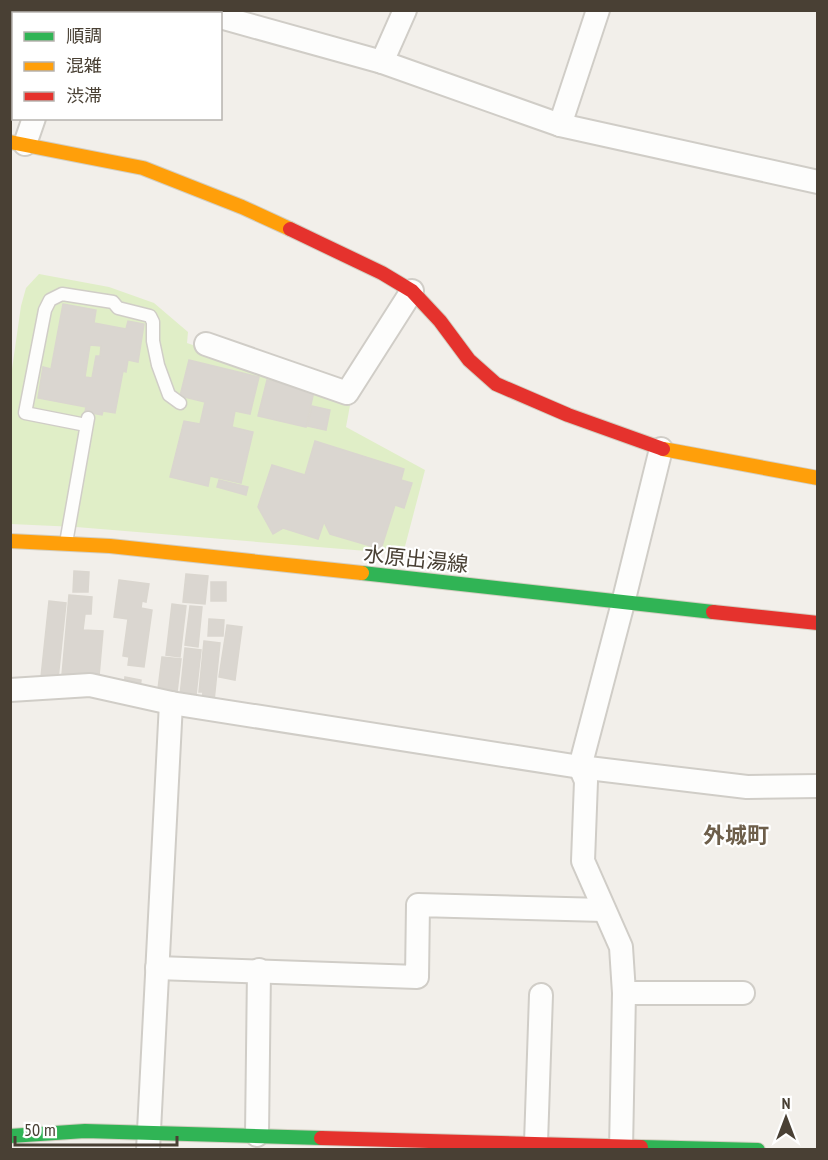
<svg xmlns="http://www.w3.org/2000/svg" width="828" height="1160" viewBox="0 0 828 1160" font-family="'PT Sans Narrow','Noto Sans JP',sans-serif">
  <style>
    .green { fill: #e0eec7 }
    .building { fill: #dad6d0; stroke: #dad6cf; stroke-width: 1.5; fill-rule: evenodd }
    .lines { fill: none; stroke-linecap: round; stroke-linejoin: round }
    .lane-casing { stroke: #d0cdc7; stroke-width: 15 }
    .street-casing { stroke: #d0cdc7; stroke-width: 26 }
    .fast-casing { stroke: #d3cec1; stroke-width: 16 }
    .slow-casing { stroke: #d3cec1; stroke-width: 16 }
    .jam-casing { stroke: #d3cec1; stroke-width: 16 }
    .lane { stroke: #fdfdfc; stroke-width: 12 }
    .street { stroke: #fdfdfc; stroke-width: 22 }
    .fast { stroke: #30b455; stroke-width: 14 }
    .slow { stroke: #ff9f0a; stroke-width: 14 }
    .jam { stroke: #e5322d; stroke-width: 14 }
    .labels { text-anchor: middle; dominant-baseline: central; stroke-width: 4.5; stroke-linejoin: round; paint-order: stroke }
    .street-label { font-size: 21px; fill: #494034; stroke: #fff }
    .neighbourhood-label { font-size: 22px; font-weight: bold; fill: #6d5e4a; stroke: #fff }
  </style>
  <rect width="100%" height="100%" fill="#f2efea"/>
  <polygon class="green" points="39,274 109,287 154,303 188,332 187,343 351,400 346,427 425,470 403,554 76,527 11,524 11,376 21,306 26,288"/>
  <g class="building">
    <path d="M 63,304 L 96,310 L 94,323 L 126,329 L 128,321 L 144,324 L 138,362 L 128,360 L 126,372 L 123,371 L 115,413 L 103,411 L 102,415 L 85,412 L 86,407 L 38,398 L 43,367 L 51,369 ZM 90,345 L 101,346 L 100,356 L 96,356 L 92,378 L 85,377 Z"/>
    <polygon points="189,360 259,377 250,414 235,411 232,427 253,432 241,483 210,476 208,486 170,477 184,421 200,424 205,402 180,396"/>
    <polygon points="267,380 314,391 306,427 258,416"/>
    <polygon points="312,406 330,410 326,430 307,426"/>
    <polygon points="315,441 404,469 401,480 412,483 404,508 395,505 381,549 330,534 324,522 318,539 283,528 273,534 258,507 272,465 305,475"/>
    <polygon points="219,480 248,487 246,495 217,487"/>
    <polygon points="74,571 89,572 88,592 73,592"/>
    <polygon points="186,574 208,576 205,604 183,602"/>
    <polygon points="119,580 149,584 146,602 142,601 141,608 152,610 144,667 128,665 129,657 123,656 128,619 114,617"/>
    <rect x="211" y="582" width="15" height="19"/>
    <polygon points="69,595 92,597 91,614 85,614 83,630 103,631 99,676 62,675"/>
    <polygon points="49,601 66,603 58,679 41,677"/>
    <polygon points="172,604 186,606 180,657 166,655"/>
    <polygon points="190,606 202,607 198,647 185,645"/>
    <polygon points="209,619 224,620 223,636 208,636"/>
    <polygon points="227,625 242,627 235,680 219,677"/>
    <polygon points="204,641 220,643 214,701 202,700 203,692 199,692"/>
    <polygon points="185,648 201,650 196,695 185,694 184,697 180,696"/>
    <polygon points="162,657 181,659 177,692 158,689"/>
    <polygon points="125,677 141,680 140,688 124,687"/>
  </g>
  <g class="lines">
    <defs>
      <g id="lane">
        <polyline points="86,425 25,413 45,310 50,300 62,294 113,302 118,308 150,316 153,322 153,341 158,365 169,395 180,403"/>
        <polyline points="66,543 88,418"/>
      </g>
      <g id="street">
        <polyline points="195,10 206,14"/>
        <polyline points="97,14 100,10"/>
        <polyline points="220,17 382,62 560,125 818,182"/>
        <polyline points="382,62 405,10"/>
        <polyline points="560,125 598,10"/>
        <polyline points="25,144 34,118"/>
        <polyline points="206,344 347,393 412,291"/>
        <polyline points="10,690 90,685 171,703 580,767 747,787 818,786"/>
        <polyline points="157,968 417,977 418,905 604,910"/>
        <polyline points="624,993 743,993"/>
        <polyline points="257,1135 259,970"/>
        <polyline points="536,1143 541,995"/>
        <polyline points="148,1150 171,703"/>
        <polyline points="621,1150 624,993 621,947 583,861 586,781 580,767 623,603 661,449"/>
      </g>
      <g id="fast">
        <polyline points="362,573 713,612"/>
        <polyline points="10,1136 85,1131 321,1138"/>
        <polyline points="641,1147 758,1150"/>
      </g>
      <g id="slow">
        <polyline points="10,142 143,168 242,207 290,229"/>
        <polyline points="663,449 818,478"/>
        <polyline points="10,541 110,546 362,573"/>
      </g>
      <g id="jam">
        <polyline points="290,229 382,273 412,291 440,321 469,360 496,384 568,415 663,449"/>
        <polyline points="713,612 818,623"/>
        <polyline points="321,1138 641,1147"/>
      </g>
    </defs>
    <use href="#lane" class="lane-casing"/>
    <use href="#street" class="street-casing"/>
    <use href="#fast" class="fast-casing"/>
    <use href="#slow" class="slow-casing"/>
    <use href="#jam" class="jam-casing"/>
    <use href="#lane" class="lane"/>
    <use href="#street" class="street"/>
    <use href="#fast" class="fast"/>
    <use href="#slow" class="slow"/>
    <use href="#jam" class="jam"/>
  </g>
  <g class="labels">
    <g class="street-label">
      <text transform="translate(416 559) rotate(6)">水原出湯線</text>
    </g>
    <g class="neighbourhood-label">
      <text x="736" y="835">外城町</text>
    </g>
  </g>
  <rect width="828" height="1160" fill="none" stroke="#494034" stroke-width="24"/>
  <rect x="12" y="12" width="210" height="108" fill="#ffffff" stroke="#b6b3ae" stroke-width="1.5"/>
  <rect x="24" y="32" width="30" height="9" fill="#30b455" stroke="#b6b3ae" stroke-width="1.5"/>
  <text x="66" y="42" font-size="18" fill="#494034">順調</text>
  <rect x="24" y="62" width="30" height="9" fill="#ff9f0a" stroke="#b6b3ae" stroke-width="1.5"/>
  <text x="66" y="72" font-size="18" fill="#494034">混雑</text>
  <rect x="24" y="92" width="30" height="9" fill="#e5322d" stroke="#b6b3ae" stroke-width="1.5"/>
  <text x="66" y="102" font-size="18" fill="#494034">渋滞</text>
  <g transform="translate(786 1118)" stroke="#ffffff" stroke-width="4.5" paint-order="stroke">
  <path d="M0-4.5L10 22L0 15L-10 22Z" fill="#494034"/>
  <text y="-9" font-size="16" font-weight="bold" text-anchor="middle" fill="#494034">N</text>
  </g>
  <path d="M15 1136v9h162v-9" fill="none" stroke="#494034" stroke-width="3"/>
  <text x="24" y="1136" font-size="18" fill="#494034" stroke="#ffffff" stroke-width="4.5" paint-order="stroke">50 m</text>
</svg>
